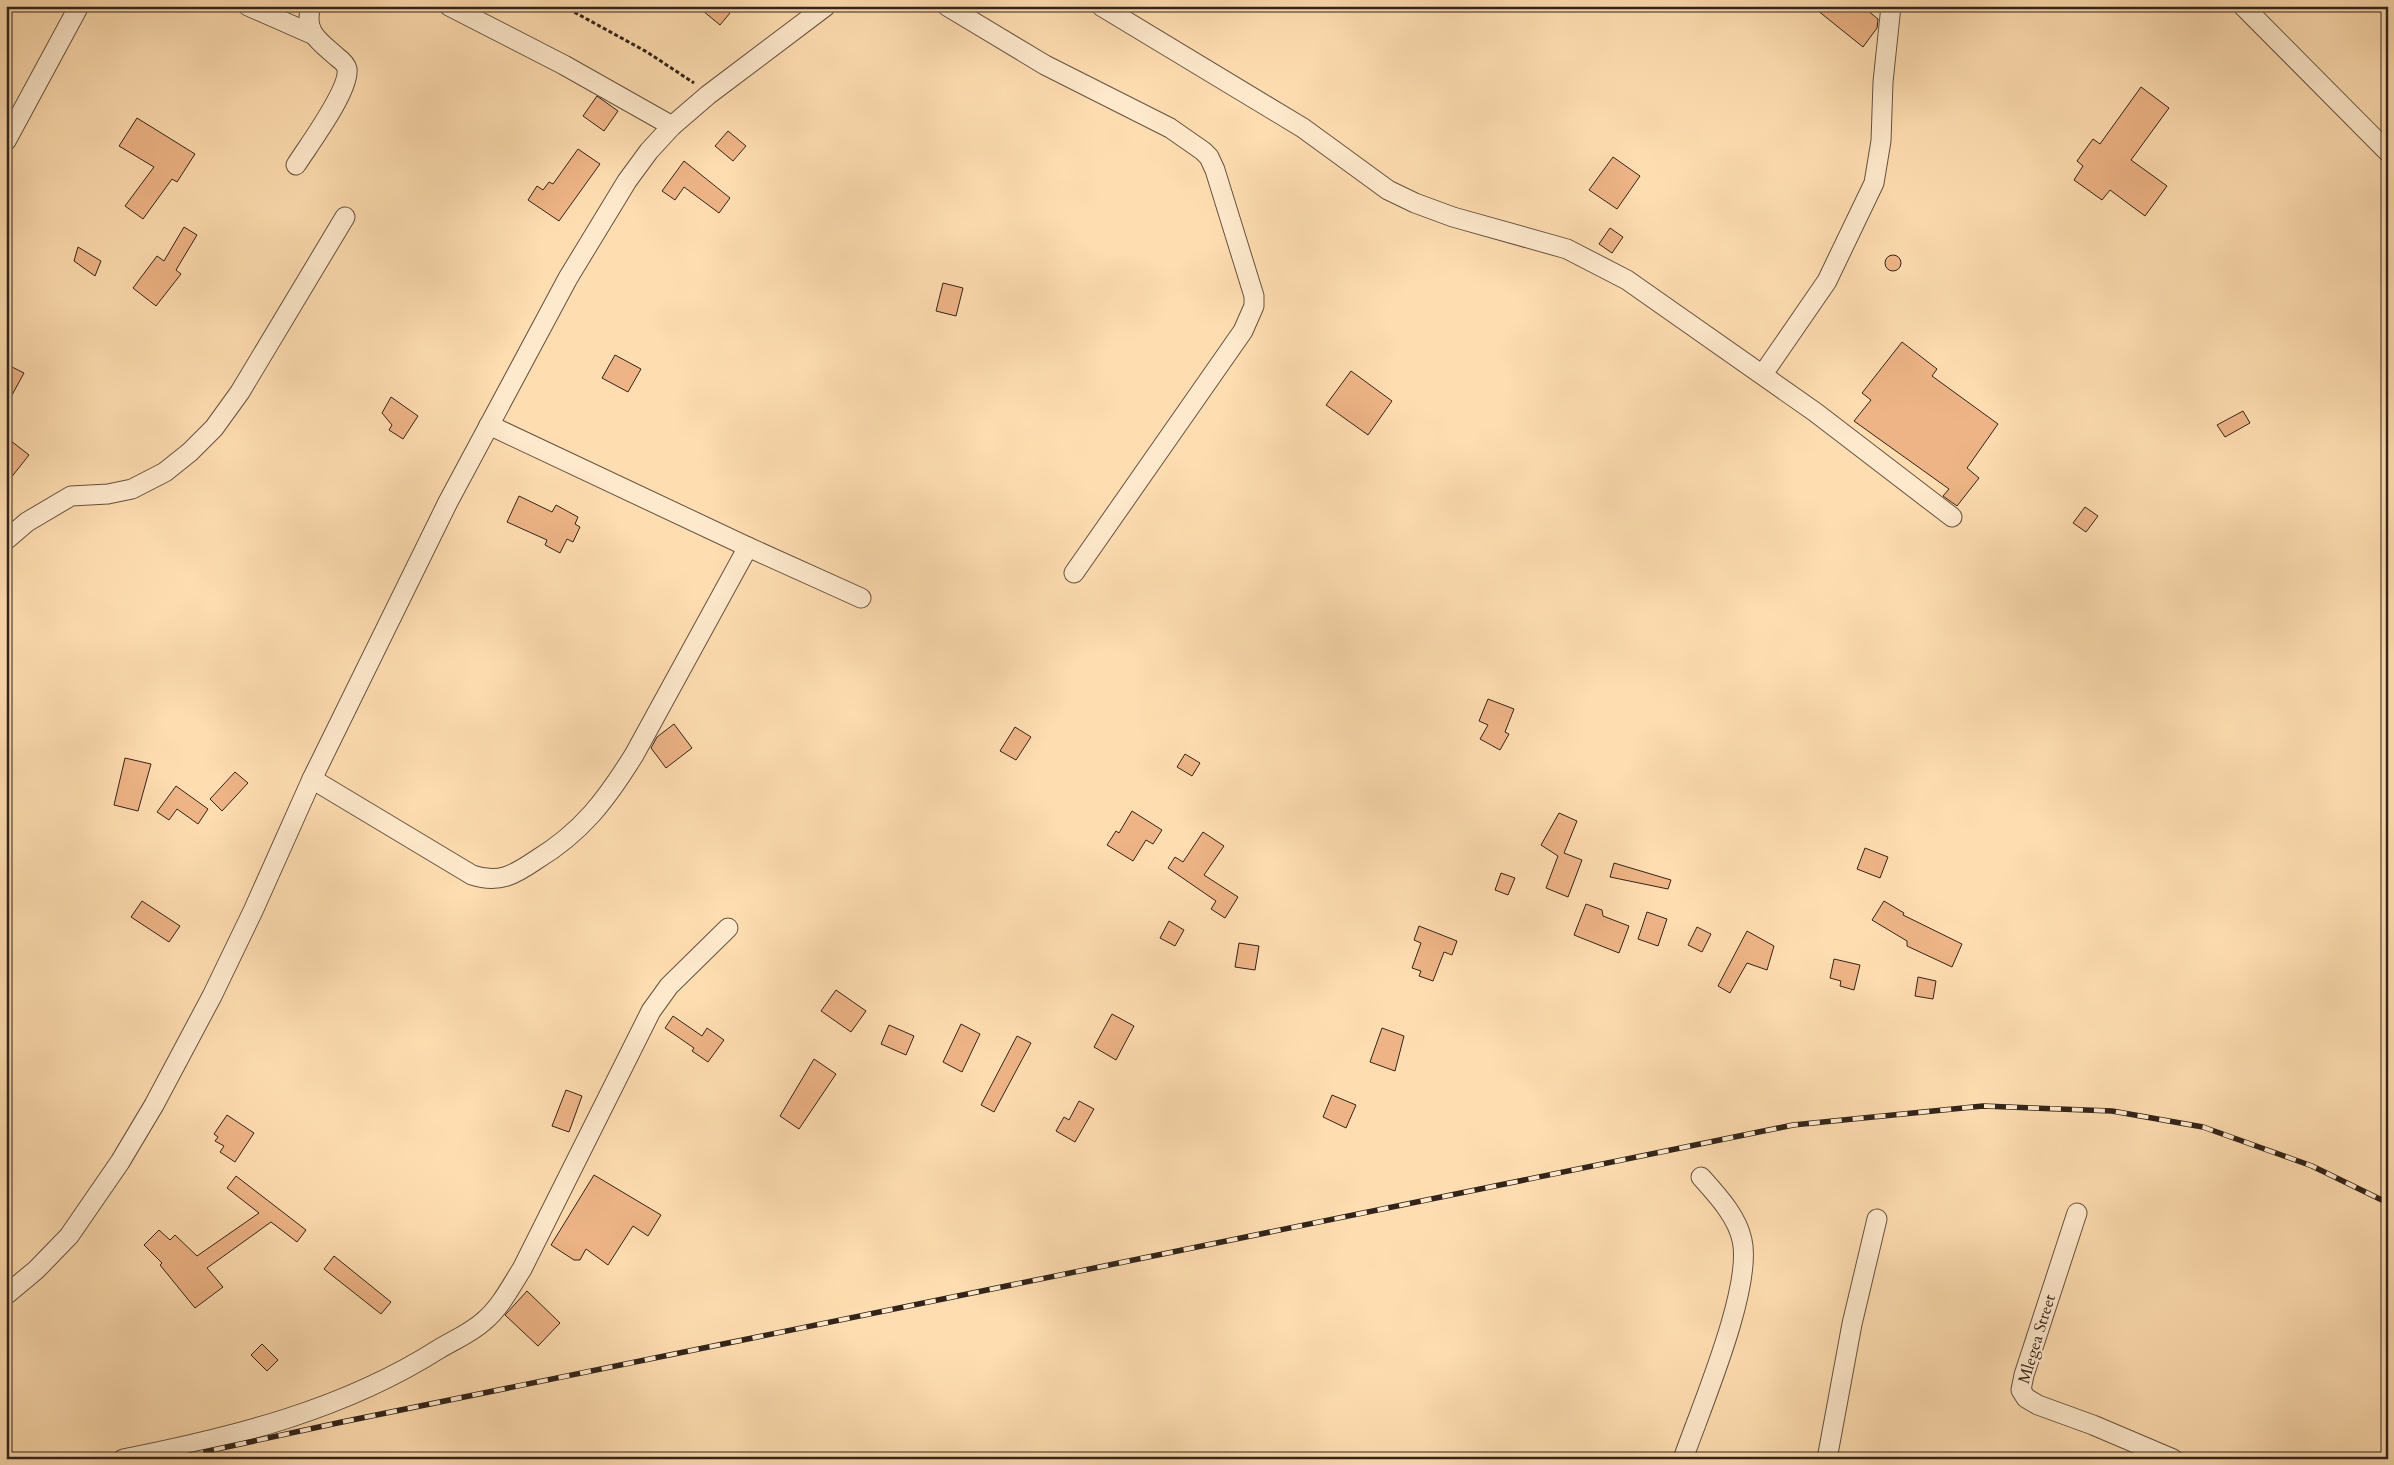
<svg xmlns="http://www.w3.org/2000/svg" width="2394" height="1465" viewBox="0 0 2394 1465" font-family="Cardo,serif">
  <style>
    .building { fill: #eeb486; stroke: #32241a }
    .lines { fill: none; stroke-linecap: round; stroke-linejoin: round }
    .minor-casing { stroke: #655240; stroke-width: 21 }
    .path { stroke: #32241a; stroke-width: 3; stroke-dasharray: 4 2.5; stroke-linecap: butt }
    .minor { stroke: #fee9cc; stroke-width: 19 }
    .rail-casing { stroke: #32241a; stroke-width: 5.5 }
    .rail { stroke: #fee9cc; stroke-width: 4; stroke-dasharray: 11; stroke-linecap: butt }
    .labels { text-anchor: middle; dominant-baseline: central; stroke-width: 4.5; stroke-linejoin: round; paint-order: stroke }
    .street-label { font-size: 16px; fill: #32241a; stroke: #fee9cc }
  </style>
  <rect width="100%" height="100%" fill="#feddb0"/>
  <filter id="stains"><feTurbulence type="fractalNoise" baseFrequency=".004" numOctaves="4"/><feColorMatrix values="0 0 0 0 .2 0 0 0 0 .09 0 0 0 0 .02 0 0 0 .5 -.17"/></filter>
  <radialGradient id="worn" r=".72"><stop offset=".6" stop-color="#630" stop-opacity="0"/><stop offset="1" stop-color="#630" stop-opacity=".3"/></radialGradient>
  <g class="building">
    <polygon points="697,6 722,6 730,13 720,25"/>
    <polygon points="1812,6 1862,6 1878,19 1877,28 1863,47"/>
    <polygon points="2141,87 2169,108 2131,160 2167,186 2145,216 2110,190 2102,200 2074,180 2083,166 2077,161 2093,139 2100,144"/>
    <polygon points="597,96 618,111 604,131 583,116"/>
    <polygon points="137,118 195,154 177,182 172,179 143,219 125,206 154,167 119,146"/>
    <polygon points="728,131 746,146 733,161 715,146"/>
    <polygon points="578,149 600,164 559,221 528,200 537,186 543,190 549,182 553,184"/>
    <polygon points="1613,157 1640,176 1617,209 1589,190"/>
    <polygon points="684,161 730,198 719,213 684,187 675,200 662,191"/>
    <polygon points="184,227 197,235 176,270 181,274 156,306 133,288 157,256 164,261"/>
    <polygon points="1610,228 1623,237 1612,253 1599,244"/>
    <polygon points="78,247 101,261 95,276 74,261"/>
    <circle cx="1893" cy="263" r="8"/>
    <polygon points="943,283 963,288 956,316 936,311"/>
    <polygon points="1902,342 1937,369 1932,376 1998,424 1967,468 1979,478 1957,506 1943,496 1949,489 1854,421 1871,400 1862,393"/>
    <polygon points="615,355 641,369 628,392 602,378"/>
    <polygon points="6,364 24,373 6,406"/>
    <polygon points="1351,371 1392,401 1368,435 1326,405"/>
    <polygon points="391,397 418,416 403,439 389,430 392,425 382,413"/>
    <polygon points="2243,411 2250,423 2225,437 2217,425"/>
    <polygon points="6,437 29,455 6,484"/>
    <polygon points="519,496 552,512 556,505 578,517 575,524 580,527 573,542 567,539 560,553 545,545 547,540 507,522"/>
    <polygon points="2085,507 2098,516 2086,532 2073,523"/>
    <polygon points="1488,699 1514,709 1505,732 1509,734 1500,750 1480,739 1488,725 1479,721"/>
    <polygon points="674,724 692,748 666,768 651,748 657,737"/>
    <polygon points="1015,727 1031,737 1016,760 1000,751"/>
    <polygon points="1185,754 1200,763 1192,776 1177,767"/>
    <polygon points="125,758 151,764 138,811 114,805"/>
    <polygon points="235,772 248,783 222,811 210,799"/>
    <polygon points="176,786 208,809 198,824 177,809 169,820 157,812"/>
    <polygon points="1132,811 1162,830 1153,844 1146,840 1133,861 1107,845 1116,831 1119,833"/>
    <polygon points="1559,813 1577,821 1564,853 1582,860 1568,897 1546,888 1558,856 1541,845"/>
    <polygon points="1203,832 1224,846 1204,875 1238,897 1225,918 1211,909 1216,901 1168,868 1175,857 1183,862"/>
    <polygon points="1865,848 1888,857 1880,878 1857,869"/>
    <polygon points="1614,863 1671,880 1668,889 1610,877"/>
    <polygon points="1501,873 1515,878 1508,895 1495,890"/>
    <polygon points="142,901 180,926 169,942 131,917"/>
    <polygon points="1884,901 1904,913 1903,915 1962,944 1952,967 1907,946 1907,941 1872,920"/>
    <polygon points="1586,904 1602,910 1603,916 1629,926 1619,953 1574,935"/>
    <polygon points="1647,912 1667,919 1658,946 1638,939"/>
    <polygon points="1169,921 1184,930 1175,946 1160,938"/>
    <polygon points="1419,926 1457,941 1452,955 1444,952 1433,981 1419,976 1421,971 1412,968 1421,943 1414,940"/>
    <polygon points="1697,927 1711,934 1702,952 1688,945"/>
    <polygon points="1747,931 1774,946 1767,970 1747,963 1730,993 1718,986"/>
    <polygon points="1239,943 1259,946 1255,970 1235,967"/>
    <polygon points="1834,959 1860,965 1854,990 1840,986 1841,981 1830,978"/>
    <polygon points="1918,977 1936,981 1933,999 1915,996"/>
    <polygon points="836,990 866,1011 851,1032 821,1011"/>
    <polygon points="1112,1014 1134,1026 1116,1060 1094,1047"/>
    <polygon points="673,1016 702,1036 707,1028 724,1040 708,1062 692,1051 694,1048 665,1028"/>
    <polygon points="961,1024 980,1034 962,1072 943,1062"/>
    <polygon points="889,1025 914,1036 906,1055 881,1044"/>
    <polygon points="1382,1028 1404,1036 1395,1071 1370,1062"/>
    <polygon points="1017,1036 1031,1043 994,1112 981,1105"/>
    <polygon points="814,1059 836,1074 799,1129 780,1116"/>
    <polygon points="566,1090 582,1096 569,1132 552,1126"/>
    <polygon points="1332,1095 1356,1105 1346,1128 1323,1117"/>
    <polygon points="1079,1101 1094,1109 1075,1142 1056,1131 1064,1117 1069,1120"/>
    <polygon points="227,1115 254,1133 235,1162 220,1152 224,1146 215,1141 218,1137 214,1134"/>
    <polygon points="594,1175 661,1215 648,1236 633,1226 608,1265 586,1249 580,1260 574,1260 551,1245"/>
    <polygon points="236,1176 306,1230 297,1242 271,1222 207,1268 223,1287 195,1308 160,1265 162,1263 144,1245 159,1230 170,1240 175,1235 197,1256 259,1213 227,1188"/>
    <polygon points="334,1256 391,1302 381,1314 324,1269"/>
    <polygon points="527,1291 560,1323 538,1346 505,1315"/>
    <polygon points="262,1344 278,1360 267,1371 251,1355"/>
  </g>
  <g class="lines">
    <defs>
      <g id="minor">
        <polyline points="248,6 314,35"/>
        <polyline points="449,6 564,65 672,126"/>
        <polyline points="947,6 1045,65 1170,128 1203,151 1209,157 1215,170 1254,296 1254,306 1243,331 1074,573"/>
        <polyline points="1101,6 1303,128 1388,190 1415,203 1453,217 1567,249 1627,280 1815,412 1952,517"/>
        <polyline points="2243,6 2388,152"/>
        <polyline points="6,141 79,6"/>
        <path d="M 296,165 C 308,146 350,90 347,69 C 346,64 341,60 337,57 C 319,41 303,32 311,6"/>
        <polyline points="1763,374 1827,281 1874,183 1881,141 1883,82 1891,6"/>
        <polyline points="489,425 748,547 861,598"/>
        <polyline points="6,540 27,522 71,496 108,494 132,489 165,472 190,452 214,428 240,392 345,217"/>
        <path d="M 312,779 L 472,875 C 499,884 514,875 536,860 C 582,832 606,800 634,755 L 748,547"/>
        <polyline points="2077,1213 2024,1375 2021,1390 2026,1398 2038,1405 2093,1425 2173,1459"/>
        <polyline points="6,1295 36,1270 69,1236 120,1162 154,1105 212,996 253,911 312,779 448,502 568,278 627,181 649,151 672,126 708,95 826,6"/>
        <path d="M 123,1459 C 234,1437 343,1410 439,1349 C 454,1340 471,1333 484,1321 C 500,1308 511,1286 522,1269 L 651,1011 L 669,986 L 728,928"/>
        <path d="M 1683,1459 C 1700,1410 1753,1288 1742,1240 C 1737,1216 1717,1195 1701,1177"/>
        <polyline points="1827,1459 1852,1324 1877,1219"/>
      </g>
    </defs>
    <use href="#minor" class="minor-casing"/>
    <polyline class="path" points="563,6 647,52 694,83"/>
    <use href="#minor" class="minor"/>
    <defs>
      <polyline id="rail" points="171,1459 342,1422 1793,1125 1983,1106 2112,1111 2203,1127 2312,1166 2388,1203"/>
    </defs>
    <use href="#rail" class="rail-casing"/>
    <use href="#rail" class="rail"/>
  </g>
  <g class="labels">
    <g class="street-label">
      <text transform="translate(2037 1339) rotate(-73)">Mlegea Street</text>
    </g>
  </g>
  <rect width="2394" height="1465" fill="none" stroke="#feddb0" stroke-width="25"/>
  <rect x="8" y="8" width="2379" height="1450" fill="none" stroke="#32241a" stroke-width="2.5"/>
  <rect x="12" y="12" width="2369" height="1440" fill="none" stroke="#32241a"/>
  <rect width="100%" height="100%" filter="url(#stains)"/>
  <rect width="100%" height="100%" fill="url(#worn)"/>
</svg>
